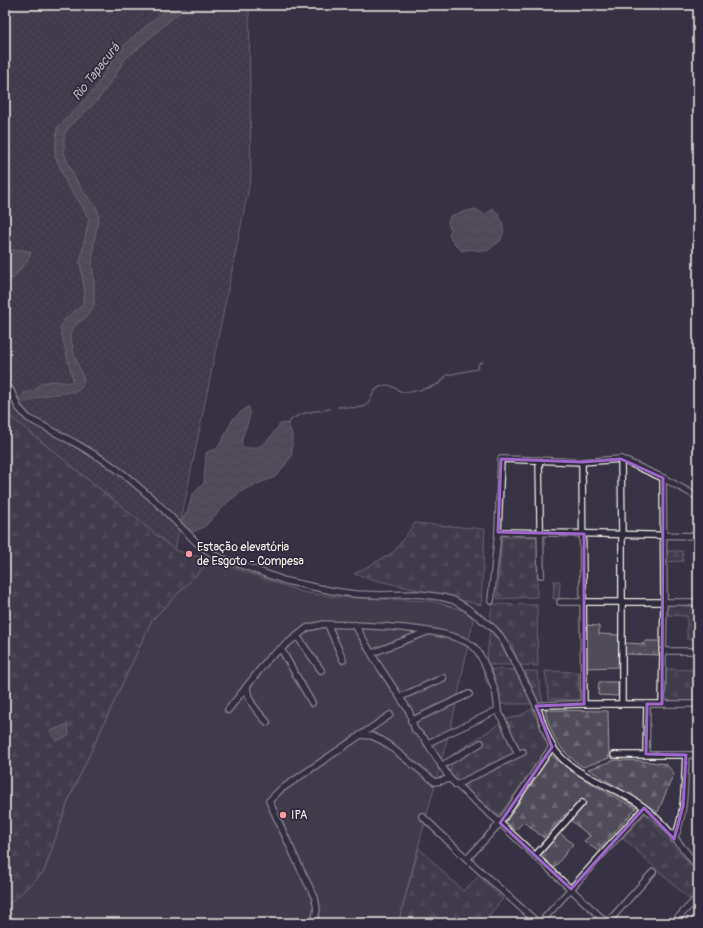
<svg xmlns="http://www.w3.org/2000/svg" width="703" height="928" viewBox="0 0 703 928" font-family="Pangolin,sans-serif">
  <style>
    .grass { fill: url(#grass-dots); stroke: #a29ea0 }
    .forest { fill: url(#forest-firs); stroke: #a29ea0 }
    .garden { fill: #504b59; stroke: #a29ea0 }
    .water { fill: url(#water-waves); stroke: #a6a2a4 }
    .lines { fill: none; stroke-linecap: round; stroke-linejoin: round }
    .stream { stroke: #a6a2a4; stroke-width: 1.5 }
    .river { stroke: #726e77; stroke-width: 8 }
    .minor-casing { stroke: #f4f1e8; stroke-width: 8 }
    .minor { stroke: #2f2a3d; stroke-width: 5.5 }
    .marked { fill: none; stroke: #9f67cb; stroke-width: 3; stroke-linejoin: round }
    .poi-dot { fill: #ff9aa2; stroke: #2f2a3d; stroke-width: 1.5 }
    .labels { text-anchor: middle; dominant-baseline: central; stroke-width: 3.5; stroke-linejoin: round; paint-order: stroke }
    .poi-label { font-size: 12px; fill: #f4f1e8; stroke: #2f2a3d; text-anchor: start }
    .water-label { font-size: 13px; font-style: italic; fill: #bab6b5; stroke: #2f2a3d }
  </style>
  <defs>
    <pattern id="grass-dots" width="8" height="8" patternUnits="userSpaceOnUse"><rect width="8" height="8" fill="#504b59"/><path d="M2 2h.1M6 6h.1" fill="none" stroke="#6a6571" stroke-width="1.8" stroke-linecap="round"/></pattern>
    <pattern id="forest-firs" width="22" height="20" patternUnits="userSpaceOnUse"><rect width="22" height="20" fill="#504b59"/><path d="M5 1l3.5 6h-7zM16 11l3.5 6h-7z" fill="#6a6571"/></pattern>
    <pattern id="water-waves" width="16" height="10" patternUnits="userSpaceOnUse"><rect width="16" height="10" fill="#726e77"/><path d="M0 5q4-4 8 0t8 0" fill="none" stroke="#5b595c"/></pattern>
  </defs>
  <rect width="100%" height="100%" fill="#373244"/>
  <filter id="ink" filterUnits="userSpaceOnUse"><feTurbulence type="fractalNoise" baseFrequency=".025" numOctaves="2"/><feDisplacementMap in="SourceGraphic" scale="8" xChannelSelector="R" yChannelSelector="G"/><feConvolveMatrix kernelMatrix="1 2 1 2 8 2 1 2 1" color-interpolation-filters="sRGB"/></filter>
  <g filter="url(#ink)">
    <polygon class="grass" points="5,5 249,5 251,177 175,550 5,412"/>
    <g class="forest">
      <polygon points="5,412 175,550 211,560 152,620 69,799 44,872 5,908"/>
      <polygon points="415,523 485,529 481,605 371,579 354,574 394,552"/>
      <polygon points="502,537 538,537 537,597 497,599"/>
      <polygon points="667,551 682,551 683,561 667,562"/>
      <polygon points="554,581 560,581 559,599 553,599"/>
      <polygon points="492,604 537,605 538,666 520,665 511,644 490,620"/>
      <polygon points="667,605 698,606 698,639 687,639 687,616 668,615"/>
      <polygon points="490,626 512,665 486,665"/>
      <polygon points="645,641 660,641 660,655 625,654 625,643 645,644"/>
      <polygon points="486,669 514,670 533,704 500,704 485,679"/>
      <polygon points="665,669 698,670 698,702 663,702"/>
      <polygon points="525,671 537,671 543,703 539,703"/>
      <polygon points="545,671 578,672 579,700 549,699"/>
      <polygon points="532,709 549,747 499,816 458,783 450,773 453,754 507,719 519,716"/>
      <path d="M 545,710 L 608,711 L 609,758 L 583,767 C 559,751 552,737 545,710 Z"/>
      <path d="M 551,755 C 576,777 606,792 636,808 L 598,851 L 584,841 L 590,836 L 564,815 L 544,838 L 524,822 L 515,830 L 506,822 Z"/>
      <polygon points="616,760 643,761 666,764 674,773 658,812 588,769"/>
      <polygon points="645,814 698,873 698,889 689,899 623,838"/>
      <polygon points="560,833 573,844 554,868 540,856"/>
      <polygon points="419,848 463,891 479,876 503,899 482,923 398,923"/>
    </g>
    <g class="garden">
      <polygon points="211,560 302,592 336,597 432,601 462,610 471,616 473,621 455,710 398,923 5,923 5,908 44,872 69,799 152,620"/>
      <polygon points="586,625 599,626 599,634 619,635 618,667 586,668"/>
      <polygon points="599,682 618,682 618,696 598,695"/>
    </g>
    <g class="water">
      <polygon points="172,5 188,5 124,60 113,79 97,101 69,127 64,135 64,153 70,168 81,189 96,206 99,216 94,241 92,265 94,280 94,306 86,317 75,325 70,334 74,354 84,380 81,388 77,391 42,396 27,402 23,393 34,391 41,383 53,381 69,383 73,380 60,328 64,320 82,305 85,294 80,262 89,219 82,206 67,184 55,156 57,128 94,90 114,57 127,42"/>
      <path d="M 493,208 C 501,216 508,230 500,241 C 496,245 491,248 487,251 C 477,251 472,248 462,251 L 451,240 L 449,233 L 451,231 L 448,223 L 450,216 L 466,211 L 476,209 L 485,215 Z"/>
      <polygon points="13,250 23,250 31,252 28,260 12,279 5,277 5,253"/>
      <path d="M 247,407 L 249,407 C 254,421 237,437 243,447 C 263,452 269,438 280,424 L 286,423 L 289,425 L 292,435 L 292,452 L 291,457 L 279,473 L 275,477 L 245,489 L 229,501 L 204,527 L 193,532 L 182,524 L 182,520 L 188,510 L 192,495 L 204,483 L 206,453 L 211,450 L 215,450 L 219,446 L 233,419 Z"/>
      <polygon points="68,724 69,735 59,740 55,740 50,731"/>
    </g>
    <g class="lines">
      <g class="stream">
        <path d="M 338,407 C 346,406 357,410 365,406 C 374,401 368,389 386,385 C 392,384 396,390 402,392 C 408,394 432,387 438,384 C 442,382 444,378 447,375 L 477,369 L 479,363 L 483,362"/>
        <path d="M 287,424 C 298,411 315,412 330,409"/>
      </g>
      <polyline class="river" points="5,403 24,399 35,394"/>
      <defs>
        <g id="minor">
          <path d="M 5,383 L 11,391 L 18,407 L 28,418 L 75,443 L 107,462 L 126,476 L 154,500 L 199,545 L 216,556 L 286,581 L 333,591 L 355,594 L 380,595 L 418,594 L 441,597 L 453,600 L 467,608 L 494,629 L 501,637 C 514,660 526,683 537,707 C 543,722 547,742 558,754 C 576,776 614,787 638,803 C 662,819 680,845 698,867"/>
          <polyline points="621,459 622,534 622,704"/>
          <polyline points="539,460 541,575"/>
          <polyline points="582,462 584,704"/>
          <polyline points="498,532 698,536"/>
          <polyline points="491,601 498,532 501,459 582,462 621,459 663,478 698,497"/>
          <polyline points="560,602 698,602"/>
          <polyline points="328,625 343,660"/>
          <polyline points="355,625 377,663 409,711 415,730 424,738 450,779"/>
          <polyline points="297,636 321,670"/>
          <polyline points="281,649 312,703"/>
          <polyline points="662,651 698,651"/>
          <polyline points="372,653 427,632"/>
          <polyline points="400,697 443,678"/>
          <polyline points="662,704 664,602 663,478"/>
          <polyline points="536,706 546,705 584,704 698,704"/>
          <polyline points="228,710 247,686"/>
          <polyline points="411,721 469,694"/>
          <path d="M 267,722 C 257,711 247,701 247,686 L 269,658 L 307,628 L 324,624 C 358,626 448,625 474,647 C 482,655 492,680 495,691 C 497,697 497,704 498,710"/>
          <polyline points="360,735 372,736 383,741 435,782 450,779 500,823 607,923"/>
          <polyline points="428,743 498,710 518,754"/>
          <polyline points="646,754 647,704"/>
          <polyline points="614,755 698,755"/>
          <polyline points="441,766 481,743"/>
          <polyline points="456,785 523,752"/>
          <polyline points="422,816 467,859 538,923"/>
          <path d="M 674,839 C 686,813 684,783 686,755"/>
          <polyline points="535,856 582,803"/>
          <polyline points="467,859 500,823 552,747"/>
          <polyline points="314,923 317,909 315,898 300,868 269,801 280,790 390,715"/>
          <polyline points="540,923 644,808"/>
          <polyline points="607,923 653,872"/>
          <polyline points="673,923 698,897"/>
        </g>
      </defs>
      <use href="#minor" class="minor-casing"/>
      <use href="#minor" class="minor"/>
    </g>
  </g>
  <path d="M0 0H703V928H0ZM 501,459 L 582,462 L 621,459 L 663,478 L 662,704 L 647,704 L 646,754 L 686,755 L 683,806 L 674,839 L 644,808 L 571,889 L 500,823 L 552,747 L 536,706 L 584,704 L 584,534 L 498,532 Z" fill="#373244" fill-opacity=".55" fill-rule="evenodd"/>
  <path class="marked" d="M 501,459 L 582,462 L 621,459 L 663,478 L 662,704 L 647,704 L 646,754 L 686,755 L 683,806 L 674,839 L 644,808 L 571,889 L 500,823 L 552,747 L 536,706 L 584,704 L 584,534 L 498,532 Z"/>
  <g class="poi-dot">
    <circle cx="189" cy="554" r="4"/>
    <circle cx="283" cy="815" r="4"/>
  </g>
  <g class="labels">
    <g class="poi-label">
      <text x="197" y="547">Estação elevatória<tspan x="197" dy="14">de Esgoto - Compesa</tspan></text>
      <text x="291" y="815">IPA</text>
    </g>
    <g class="water-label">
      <text transform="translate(96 72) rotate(-52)">Rio Tapacurá</text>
    </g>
  </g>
  <rect width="703" height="928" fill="none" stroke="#2f2a3d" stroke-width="20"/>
  <rect x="10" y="10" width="683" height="908" fill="none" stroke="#f4f1e8" stroke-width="1.5" filter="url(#ink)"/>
</svg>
